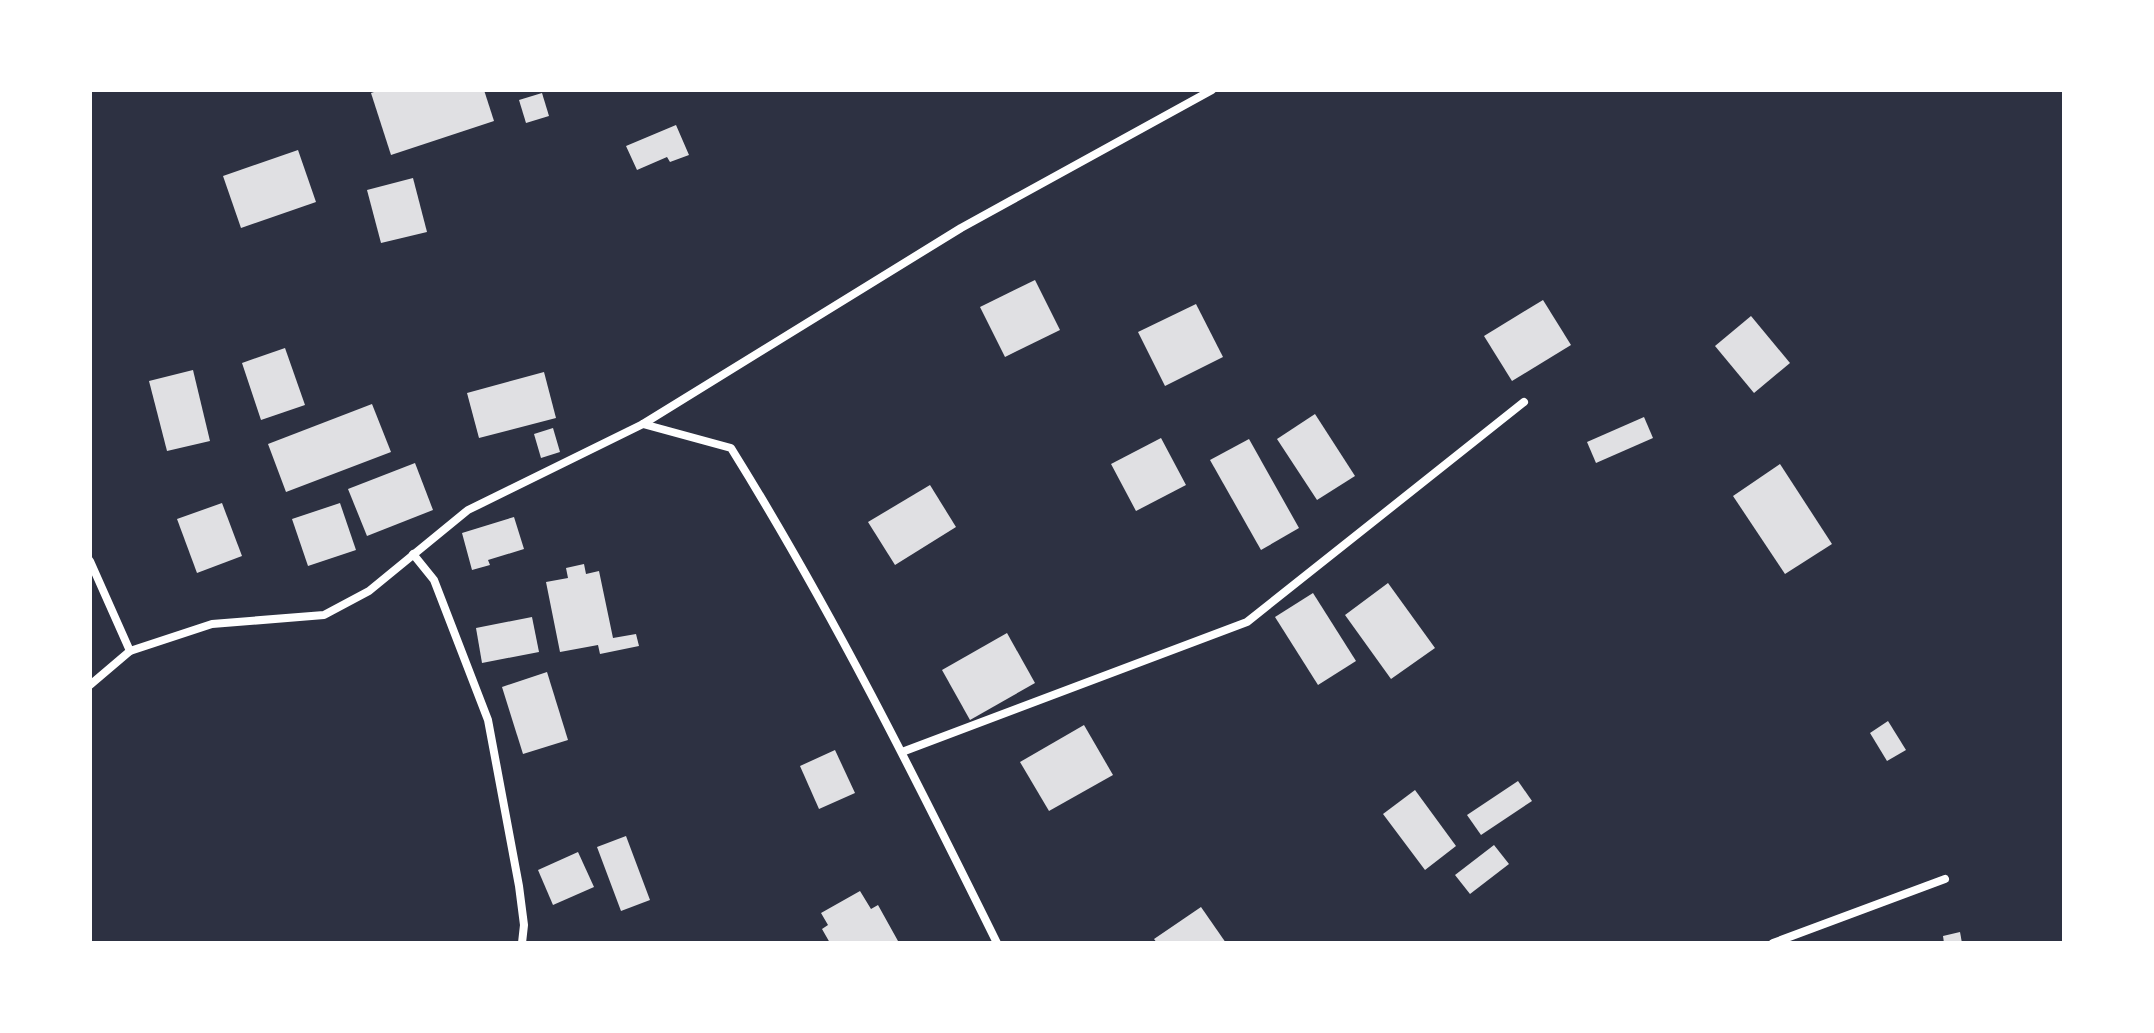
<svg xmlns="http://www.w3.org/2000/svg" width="2154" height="1033" viewBox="0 0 2154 1033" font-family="Quicksand,sans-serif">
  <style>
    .building { fill: #e0e0e3 }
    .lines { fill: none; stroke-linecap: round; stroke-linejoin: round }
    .minor { stroke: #fff; stroke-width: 8 }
  </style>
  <rect width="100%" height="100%" fill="#2d3142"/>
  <g class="building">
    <polygon points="380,90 484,90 494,121 391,155 371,93"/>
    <polygon points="542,93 549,116 526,123 519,100"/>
    <polygon points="676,125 689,155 670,162 667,157 637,170 626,146"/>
    <polygon points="298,150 316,202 241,228 223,176"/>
    <polygon points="413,178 427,232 381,243 367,190"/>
    <polygon points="1035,280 1060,330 1005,357 980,307"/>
    <polygon points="1543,300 1571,345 1512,381 1484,336"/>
    <polygon points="1196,304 1223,357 1165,386 1138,332"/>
    <polygon points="1751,316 1790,363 1754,393 1715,346"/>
    <polygon points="285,348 305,405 261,420 242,363"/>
    <polygon points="193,370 210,441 167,451 149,381"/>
    <polygon points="544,372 556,418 479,438 467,393"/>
    <polygon points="372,404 391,452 286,492 268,444"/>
    <polygon points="1315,414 1355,476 1317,500 1277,439"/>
    <polygon points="1644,417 1653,438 1596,463 1587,442"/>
    <polygon points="553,428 560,452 541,458 534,434"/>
    <polygon points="1161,438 1186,485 1136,511 1111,464"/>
    <polygon points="1249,439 1299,528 1261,550 1210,460"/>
    <polygon points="415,463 433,510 367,536 348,489"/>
    <polygon points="1780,464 1832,544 1785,574 1733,496"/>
    <polygon points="930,485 956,527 895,565 868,522"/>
    <polygon points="222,503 242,556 197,573 177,519"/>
    <polygon points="340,503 356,550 308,566 292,519"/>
    <polygon points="514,517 524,549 488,560 490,565 472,570 462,533"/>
    <polygon points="584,564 586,574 599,571 613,638 636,634 639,646 600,654 598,645 560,652 546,582 568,578 566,568"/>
    <polygon points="1388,583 1435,648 1391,679 1345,615"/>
    <polygon points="1313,593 1356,661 1318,685 1275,617"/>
    <polygon points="532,617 539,652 482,663 476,628"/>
    <polygon points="1007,633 1035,683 970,720 942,670"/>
    <polygon points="547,672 568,740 523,754 502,687"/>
    <polygon points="1888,721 1906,750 1887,761 1870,733"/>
    <polygon points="1084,725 1113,775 1049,811 1020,762"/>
    <polygon points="835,750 855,793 819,809 800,766"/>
    <polygon points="1518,781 1532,801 1481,835 1467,815"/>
    <polygon points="1415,790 1456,846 1425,870 1383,814"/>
    <polygon points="626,836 650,900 621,911 597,847"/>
    <polygon points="1494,845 1509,864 1470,894 1455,875"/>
    <polygon points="578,852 594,887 553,905 538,870"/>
    <polygon points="860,891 871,909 878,905 898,941 894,943 830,943 822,929 828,925 821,913"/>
    <polygon points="1201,907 1226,943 1157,943 1154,939"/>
    <polygon points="1960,932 1962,943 1944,943 1943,936"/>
  </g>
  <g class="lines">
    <g class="minor">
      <path d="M 643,424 L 731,448 C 830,607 914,775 997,943"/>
      <polyline points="413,554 434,580 488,720 519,886 524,925 522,943"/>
      <polyline points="90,561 130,651"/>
      <polyline points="90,685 130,651 212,624 324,615 369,591 468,510 643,424 961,228 1212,90"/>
      <polyline points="902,752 1247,622 1524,402"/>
      <polyline points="1773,943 1945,879"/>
    </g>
  </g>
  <rect width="2154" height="1033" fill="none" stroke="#ffffff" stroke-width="184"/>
</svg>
